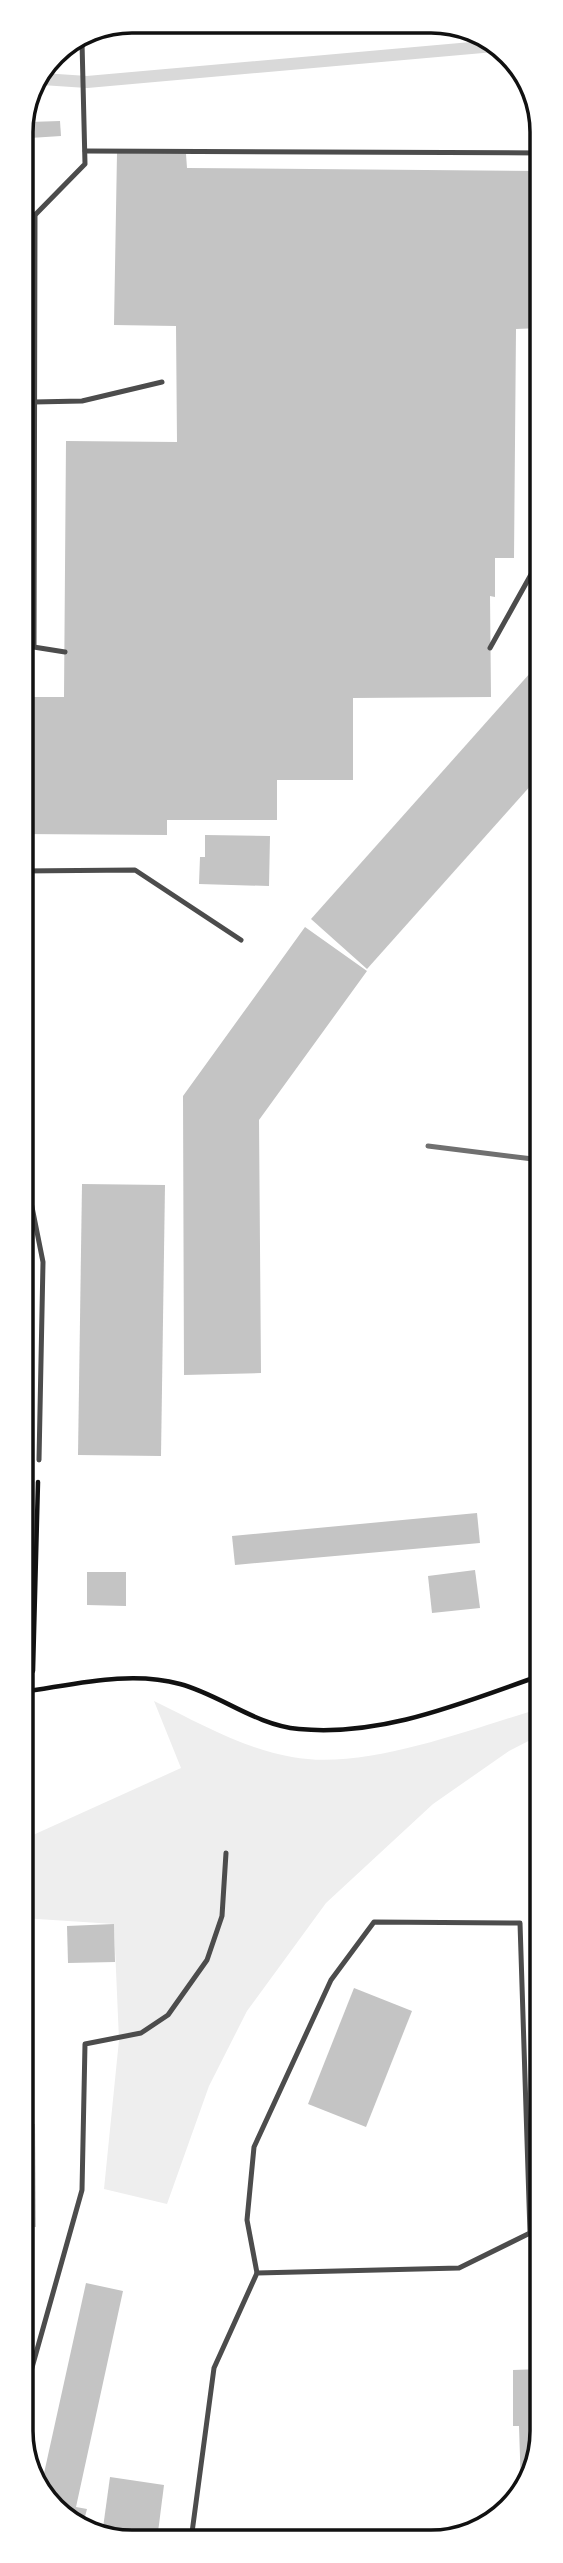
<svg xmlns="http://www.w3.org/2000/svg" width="563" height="2563" viewBox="0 0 563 2563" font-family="'Crimson Pro',serif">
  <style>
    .green { fill: #eee }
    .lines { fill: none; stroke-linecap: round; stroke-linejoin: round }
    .stream { stroke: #d9d9d9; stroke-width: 12 }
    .building { fill: #c4c4c4 }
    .path { stroke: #111; stroke-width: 4.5 }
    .service { stroke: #4c4c4c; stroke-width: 5 }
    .rail { stroke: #707070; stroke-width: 5 }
    .rim { fill: none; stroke: #111; stroke-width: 3.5 }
  </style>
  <rect width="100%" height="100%" fill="#fff"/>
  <path class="green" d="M 154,1701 C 199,1723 242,1748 292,1757 C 366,1771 470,1729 542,1708 L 542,1734 L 509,1751 L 433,1804 L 326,1903 L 247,2011 L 209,2086 L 167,2204 L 104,2189 L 119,2040 L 114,1924 L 22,1918 L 22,1840 L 181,1768 Z"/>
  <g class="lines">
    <polyline class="stream" points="42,79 87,82 494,46"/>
  </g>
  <g class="building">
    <polygon points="60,121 61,136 30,138 29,122"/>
    <polygon points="21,145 30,146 30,171 21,171"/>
    <polygon points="117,153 186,154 187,168 541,171 541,328 516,329 514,558 495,558 495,597 490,596 491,697 353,698 353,780 277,780 277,820 167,820 167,835 21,834 21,697 64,697 66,441 177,442 176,326 114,325"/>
    <polygon points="541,666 541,774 367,969 311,919 531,672"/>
    <polygon points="205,835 270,836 269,886 199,884 200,857 205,857"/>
    <polygon points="305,927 367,971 259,1120 261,1373 184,1375 183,1096"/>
    <polygon points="82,1184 165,1185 161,1456 78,1455"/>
    <polygon points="477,1513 480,1543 235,1565 232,1536"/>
    <polygon points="475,1570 480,1608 432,1613 428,1576"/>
    <polygon points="87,1572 126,1572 126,1606 87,1605"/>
    <polygon points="114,1924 115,1962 68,1963 67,1926"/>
    <polygon points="354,1988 412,2011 366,2127 308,2104"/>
    <polygon points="22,2124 35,2124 36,2227 22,2227"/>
    <polygon points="86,2283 123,2291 76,2507 87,2509 83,2524 49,2504 41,2487"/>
    <polygon points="542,2369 542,2437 521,2488 519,2426 513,2426 513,2370"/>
    <polygon points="110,2477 164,2485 157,2540 110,2540 102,2535"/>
  </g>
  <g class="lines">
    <g class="path">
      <polyline points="33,1671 38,1482"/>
      <path d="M 22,1692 C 73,1685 129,1670 180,1684 C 221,1695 255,1725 299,1729 C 384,1737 464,1702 542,1675"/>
    </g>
    <g class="service">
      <polyline points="85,151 541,153"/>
      <polyline points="21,216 35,215"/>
      <polyline points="34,402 82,401 162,382"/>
      <polyline points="21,645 65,652"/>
      <polyline points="34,645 35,215 85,164 82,42"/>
      <polyline points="490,648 538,562 541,365"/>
      <polyline points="21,871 135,870 241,940"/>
      <polyline points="22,1185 29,1192 43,1262 39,1460"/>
      <polyline points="257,2273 247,2220 254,2147 331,1980 374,1922 520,1923 530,2233"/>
      <polyline points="22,2403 82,2190 85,2044 141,2033 168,2015 207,1960 222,1916 226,1853"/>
      <polyline points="191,2540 214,2368 257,2273 459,2268 530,2233 542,2233"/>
    </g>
    <polyline class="rail" points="428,1146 541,1160"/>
  </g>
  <path d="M0 0H563V2563H0ZM132 33H431A99 99 0 0 1 530 132V2431A99 99 0 0 1 431 2530H132A99 99 0 0 1 33 2431V132A99 99 0 0 1 132 33Z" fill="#fff" fill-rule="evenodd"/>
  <path class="rim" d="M132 33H431A99 99 0 0 1 530 132V2431A99 99 0 0 1 431 2530H132A99 99 0 0 1 33 2431V132A99 99 0 0 1 132 33Z"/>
</svg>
